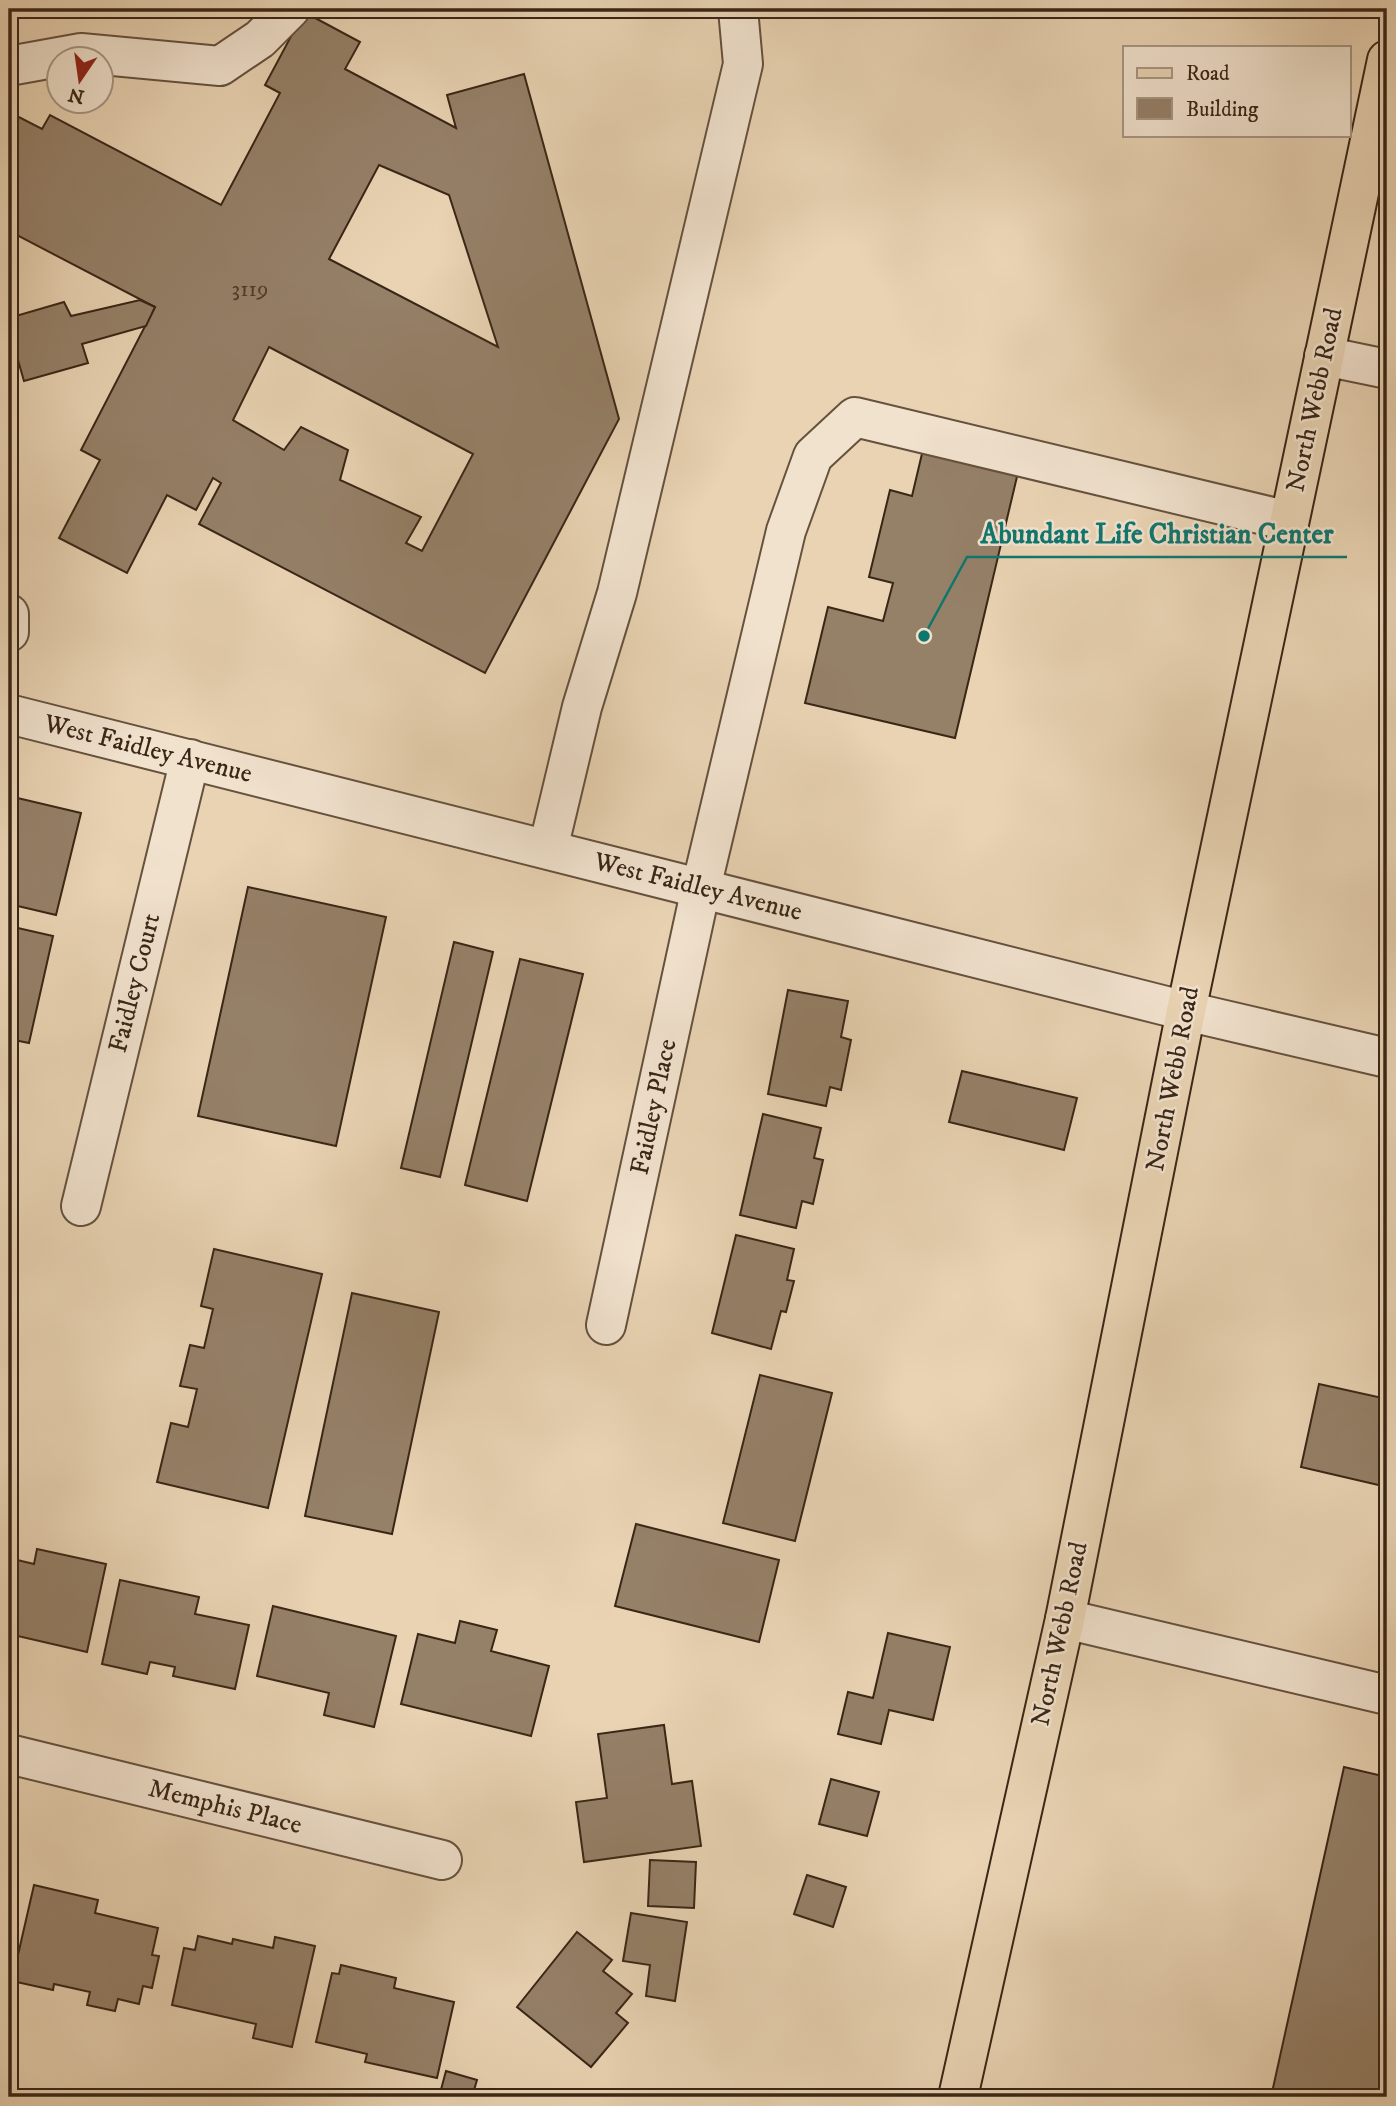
<svg xmlns="http://www.w3.org/2000/svg" width="1396" height="2106" viewBox="0 0 1396 2106" font-family="'IM FELL DW Pica',serif">
  <style>
    .building { fill: #958068; stroke: #392617; stroke-width: 2; fill-rule: evenodd }
    .lines { fill: none; stroke-linecap: round; stroke-linejoin: round }
    .minor-casing { stroke: #65513e; stroke-width: 42 }
    .major-casing { stroke: #392617; stroke-width: 42 }
    .minor { stroke: #f1e2ce; stroke-width: 38 }
    .major { stroke: #e9d3b3; stroke-width: 38 }
    .labels { text-anchor: middle; dominant-baseline: central; stroke-width: 5; stroke-linejoin: round; paint-order: stroke }
    .number-label { font-size: 23px; fill: #503c2b }
    .street-label { font-size: 26px; fill: #392617; stroke: #f1e2ce }
    .leader { fill: none; stroke: #0f766e; stroke-width: 2.5 }
    .callout-dot { fill: #0f766e; stroke: #f1e2ce; stroke-width: 2.5 }
    .callout-label { font-size: 28px; text-anchor: middle; font-weight: bold; fill: #0f766e; stroke: #f1e2ce; stroke-width: 5; stroke-linejoin: round; paint-order: stroke }
  </style>
  <rect width="100%" height="100%" fill="#e9d3b3"/>
  <filter id="stains"><feTurbulence type="fractalNoise" baseFrequency=".00286" numOctaves="4"/><feColorMatrix values="0 0 0 0 .2 0 0 0 0 .09 0 0 0 0 .02 0 0 0 .5 -.17"/></filter>
  <radialGradient id="worn" r=".72"><stop offset=".6" stop-color="#630" stop-opacity="0"/><stop offset="1" stop-color="#630" stop-opacity=".3"/></radialGradient>
  <g class="building">
    <path d="M 304,12 L 360,42 L 345,69 L 456,128 L 447,95 L 524,74 L 619,419 L 485,673 L 199,524 L 221,483 L 213,478 L 196,510 L 167,495 L 127,573 L 59,538 L 100,460 L 81,450 L 155,307 L 9,231 L 9,112 L 42,129 L 50,115 L 221,205 L 280,93 L 265,85 ZM 379,165 L 449,195 L 498,347 L 329,259 ZM 269,347 L 473,454 L 422,551 L 406,543 L 421,517 L 340,480 L 348,450 L 301,427 L 284,450 L 233,420 Z"/>
    <polygon points="140,300 155,307 146,326 82,344 88,363 24,381 9,329 9,318 64,302 71,316"/>
    <polygon points="925,441 1020,464 955,738 805,703 828,607 883,621 893,583 869,577 890,490 912,496"/>
    <polygon points="9,796 81,813 56,915 9,904"/>
    <polygon points="248,887 386,917 336,1146 198,1116"/>
    <polygon points="9,926 53,936 29,1043 9,1039"/>
    <polygon points="454,942 493,952 440,1177 401,1168"/>
    <polygon points="520,959 583,974 527,1201 465,1185"/>
    <polygon points="788,990 848,1001 841,1037 851,1040 841,1090 830,1087 826,1106 768,1094"/>
    <polygon points="962,1071 1077,1098 1064,1150 949,1122"/>
    <polygon points="763,1114 821,1128 814,1158 823,1160 813,1204 802,1201 796,1228 740,1215"/>
    <polygon points="736,1235 794,1249 787,1280 794,1281 786,1312 781,1311 771,1349 712,1333"/>
    <polygon points="214,1249 322,1274 268,1508 157,1482 171,1423 188,1427 197,1389 180,1386 190,1345 204,1348 213,1309 201,1306"/>
    <polygon points="352,1293 439,1312 392,1534 305,1516"/>
    <polygon points="760,1375 832,1393 795,1541 723,1523"/>
    <polygon points="1319,1384 1387,1399 1387,1487 1301,1467"/>
    <polygon points="636,1524 779,1560 759,1642 615,1606"/>
    <polygon points="37,1549 106,1564 87,1652 9,1634 9,1558 34,1564"/>
    <polygon points="120,1580 199,1597 195,1614 249,1625 235,1689 173,1676 175,1667 150,1662 147,1674 102,1664"/>
    <polygon points="273,1606 396,1636 374,1727 324,1715 329,1693 257,1676"/>
    <polygon points="460,1621 497,1630 491,1651 549,1666 531,1736 401,1704 418,1634 455,1643"/>
    <polygon points="888,1633 950,1647 933,1720 889,1710 881,1744 838,1734 848,1692 873,1698"/>
    <polygon points="664,1725 672,1784 692,1781 701,1846 584,1862 576,1802 607,1798 598,1734"/>
    <polygon points="1344,1767 1387,1777 1387,2097 1271,2097"/>
    <polygon points="831,1779 879,1792 867,1836 819,1824"/>
    <polygon points="650,1860 696,1862 694,1908 648,1906"/>
    <polygon points="807,1875 846,1887 833,1927 794,1914"/>
    <polygon points="34,1885 98,1900 95,1913 158,1928 152,1955 159,1956 152,1988 143,1986 139,2004 118,1999 115,2011 87,2005 90,1992 54,1984 53,1990 12,1981"/>
    <polygon points="9,1889 15,1891 9,1918"/>
    <polygon points="631,1913 687,1922 675,2001 646,1996 650,1965 623,1961"/>
    <polygon points="577,1932 612,1960 603,1971 632,1994 616,2013 628,2023 591,2067 517,2007"/>
    <polygon points="198,1936 232,1944 233,1939 273,1948 275,1937 315,1946 292,2047 253,2038 256,2024 172,2005 184,1948 195,1950"/>
    <polygon points="341,1965 396,1978 394,1988 454,2002 437,2078 365,2062 367,2054 316,2042 332,1973 339,1974"/>
    <polygon points="446,2071 477,2080 472,2097 439,2097"/>
  </g>
  <g class="lines">
    <defs>
      <g id="minor">
        <polyline points="9,66 81,53 220,66 260,39 290,9"/>
        <polyline points="1324,356 1387,369"/>
        <polyline points="9,614 9,632"/>
        <polyline points="9,714 1186,1011 1387,1058"/>
        <polyline points="548,849 582,707 617,593 743,64 738,9"/>
        <polyline points="81,1206 190,759"/>
        <polyline points="606,1325 701,888 786,531 813,456 855,417 1289,521"/>
        <polyline points="1065,1619 1387,1695"/>
        <polyline points="9,1754 442,1860"/>
      </g>
      <polyline id="major" points="958,2097 1065,1619 1186,1011 1387,60"/>
    </defs>
    <use href="#minor" class="minor-casing"/>
    <use href="#major" class="major-casing"/>
    <use href="#minor" class="minor"/>
    <use href="#major" class="major"/>
  </g>
  <g class="labels">
    <g class="number-label">
      <text x="250" y="289">3119</text>
    </g>
    <g class="street-label">
      <text transform="translate(1315 400) rotate(-78)">North Webb Road</text>
      <text transform="translate(148 749) rotate(14)">West Faidley Avenue</text>
      <text transform="translate(698 887) rotate(14)">West Faidley Avenue</text>
      <text transform="translate(135 983) rotate(-76)">Faidley Court</text>
      <text transform="translate(1173 1079) rotate(-79)">North Webb Road</text>
      <text transform="translate(654 1107) rotate(-78)">Faidley Place</text>
      <text transform="translate(1060 1634) rotate(-78)">North Webb Road</text>
      <text transform="translate(225 1807) rotate(14)">Memphis Place</text>
    </g>
  </g>
  <path class="leader" d="M924 636L967 557H1347"/>
  <circle class="callout-dot" cx="924" cy="636" r="7"/>
  <g class="callout-label">
    <text x="1157" y="543">Abundant Life Christian Center</text>
  </g>
  <rect width="1396" height="2106" fill="none" stroke="#e9d3b3" stroke-width="35"/>
  <rect x="10" y="10" width="1375" height="2085" fill="none" stroke="#392617" stroke-width="3.5"/>
  <rect x="18" y="18" width="1361" height="2071" fill="none" stroke="#392617" stroke-width="2"/>
  <rect x="1123" y="46" width="228" height="91" fill="#f1e2ce" stroke="#a79785" stroke-width="2"/>
  <rect x="1137" y="68" width="35" height="10" fill="#e9d3b3" stroke="#a79785" stroke-width="2"/>
  <text x="1186" y="80" font-size="21" fill="#392617">Road</text>
  <rect x="1137" y="98" width="35" height="21" fill="#958068" stroke="#a79785" stroke-width="2"/>
  <text x="1186" y="116" font-size="21" fill="#392617">Building</text>
  <g transform="translate(80 80) rotate(193)"><circle r="33" fill="#f1e2ce" stroke="#a79785" stroke-width="2"/>
  <path d="M0-5L12 26L0 18L-12 26Z" fill="#8f2418"/>
  <text y="-10" font-size="19" font-weight="bold" text-anchor="middle" fill="#392617">N</text>
  </g>
  <rect width="100%" height="100%" filter="url(#stains)"/>
  <rect width="100%" height="100%" fill="url(#worn)"/>
</svg>
